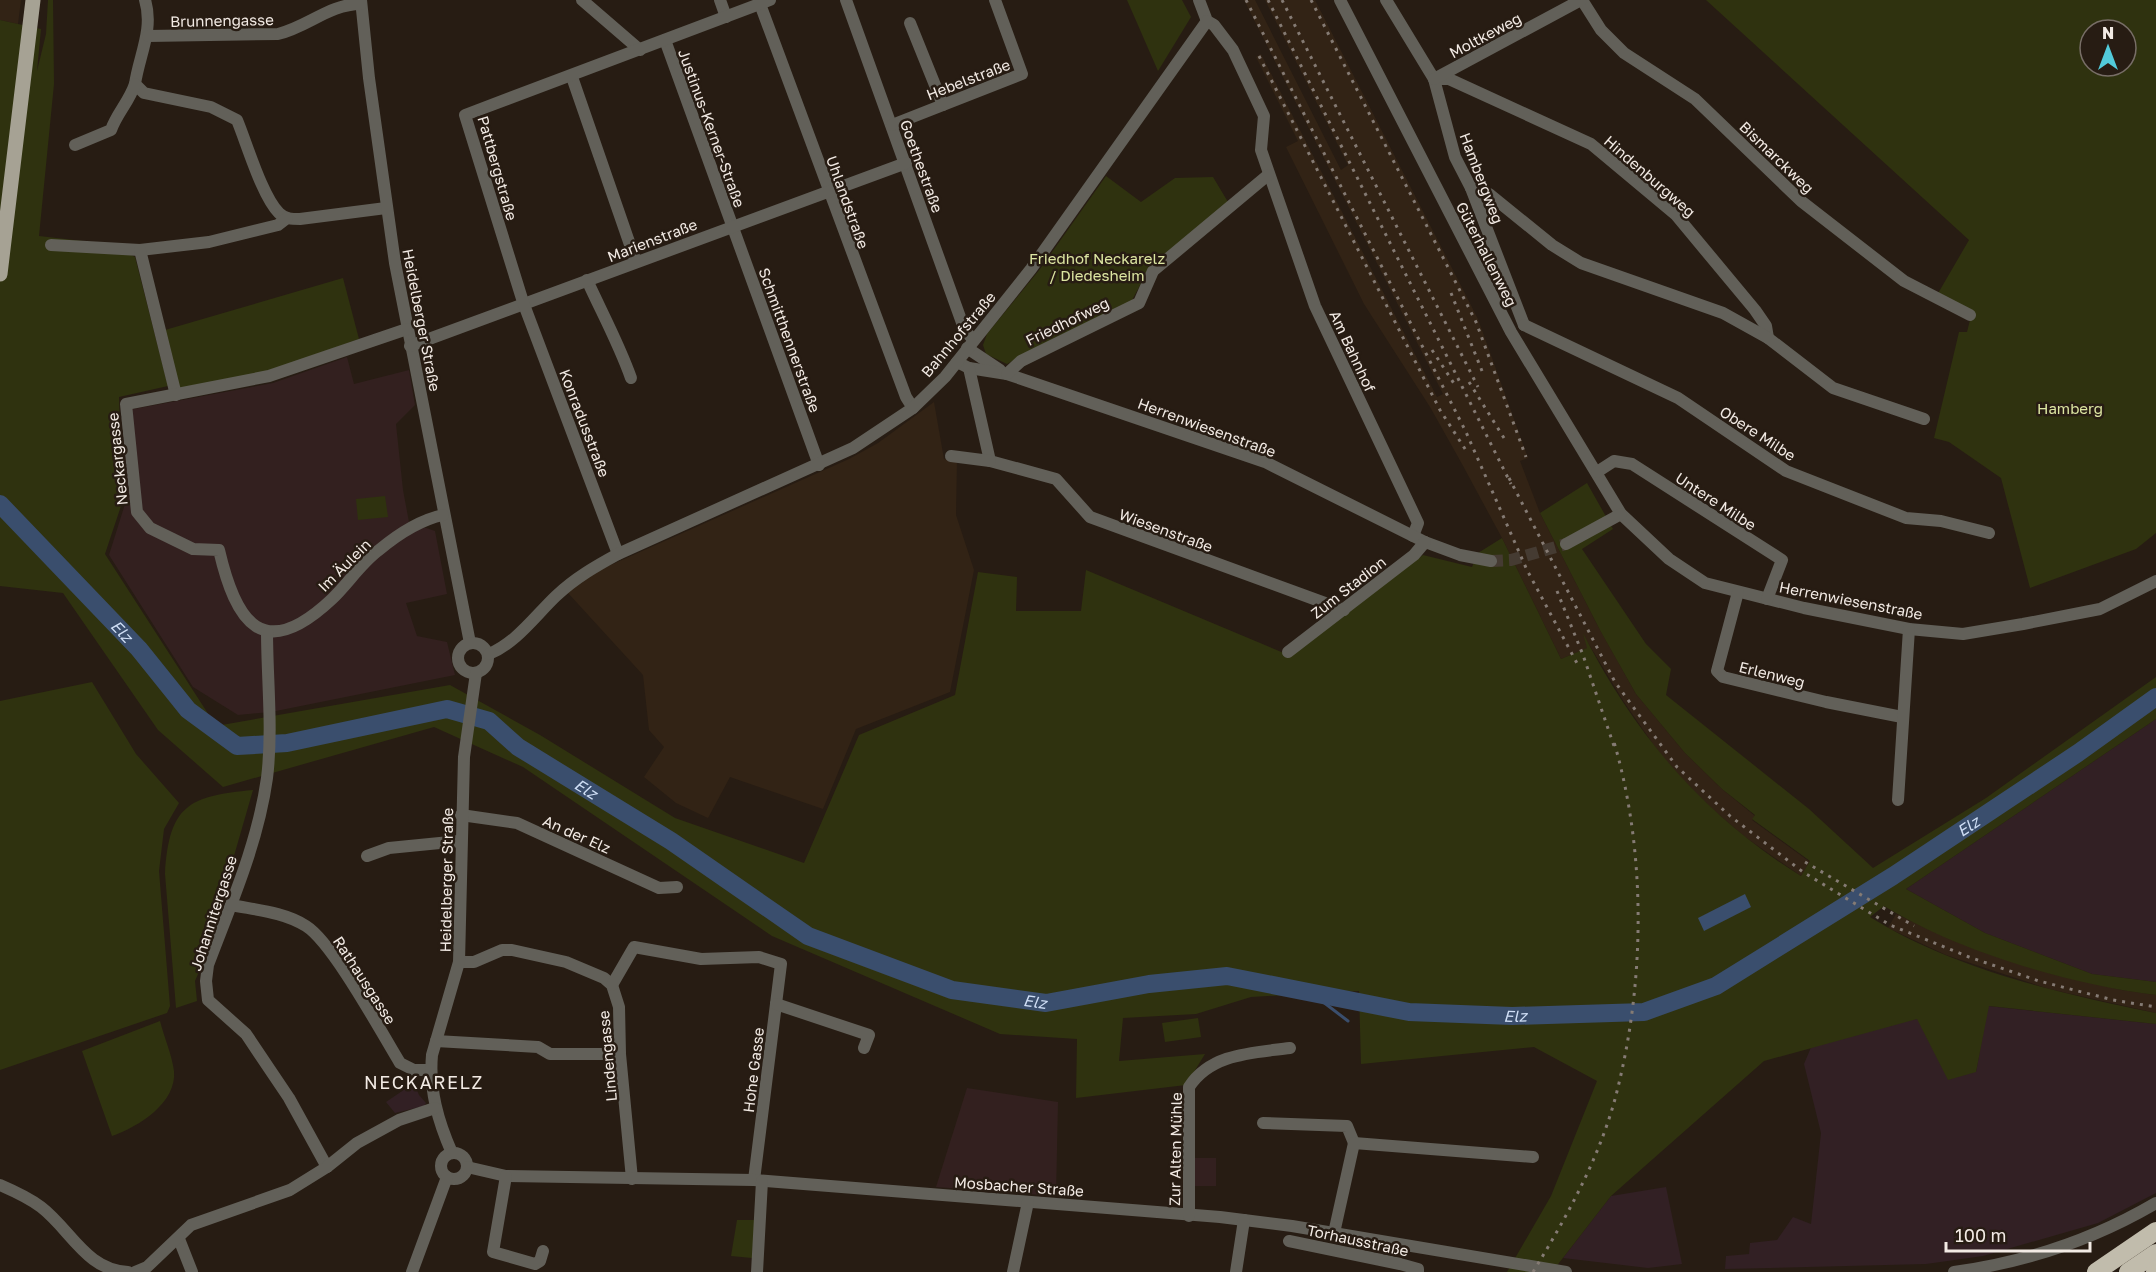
<svg xmlns="http://www.w3.org/2000/svg" width="2156" height="1272" viewBox="0 0 2156 1272" font-family="'Golos Text',sans-serif">
  <style>
    .commercial { fill: #322024 }
    .built { fill: #322315 }
    .education { fill: #33201f }
    .green { fill: #2f320f; fill-rule: evenodd }
    .water { fill: #3a4e6d }
    .lines { fill: none; stroke-linecap: round; stroke-linejoin: round }
    .stream { stroke: #3a4e6d; stroke-width: 3 }
    .river { stroke: #3a4e6d; stroke-width: 18 }
    .minor-tunnel { stroke: #453b32; stroke-width: 12; stroke-dasharray: 12 6; stroke-linecap: butt }
    .minor { stroke: #626059; stroke-width: 12 }
    .major { stroke: #a6a294; stroke-width: 15 }
    .highway { stroke: #c1bcac; stroke-width: 18 }
    .rail { stroke: #857b74; stroke-width: 3; stroke-dasharray: 3 6; stroke-linecap: butt }
    .labels { text-anchor: middle; dominant-baseline: central; stroke-width: 5; stroke-linejoin: round; paint-order: stroke }
    .street-label { font-size: 15px; fill: #f2eae4; stroke: #271c13 }
    .park-label { font-size: 15px; fill: #dde6a2; stroke: #271c13 }
    .water-label { font-size: 16px; font-style: italic; fill: #cfdef5; stroke: #271c13 }
    .quarter-label { font-size: 18px; letter-spacing: 1.5px; fill: #f2eae4; stroke: #271c13 }
  </style>
  <rect width="100%" height="100%" fill="#271c13"/>
  <g class="commercial">
    <polygon points="2156,719 2156,982 2092,974 1985,933 1906,889"/>
    <polygon points="1988,1006 2156,1024 2156,1193 2098,1223 1983,1256 1926,1264 1725,1269 1726,1256 1749,1254 1750,1243 1777,1240 1793,1217 1811,1224 1821,1133 1804,1064 1817,1033 1917,1019 1976,1072"/>
    <polygon points="414,1083 419,1095 426,1103 424,1106 395,1113 386,1102"/>
    <polygon points="1666,1187 1682,1264 1648,1268 1563,1258 1611,1196"/>
  </g>
  <g class="built">
    <polygon points="0,0 21,0 18,24 0,20"/>
    <polygon points="1244,0 1255,0 1341,170 1348,165 1265,0 1315,0 1478,319 1528,458 1520,461 1540,513 1599,628 1636,694 1685,753 1722,789 1755,816 1752,820 1810,862 1801,876 1745,837 1699,798 1664,760 1624,702 1585,638 1588,648 1561,659 1502,538 1462,464 1430,407 1364,304 1286,147 1298,141 1256,57 1261,54 1437,397 1443,394"/>
    <polygon points="934,402 944,459 957,460 956,515 974,570 950,692 856,729 823,809 730,777 708,818 676,803 644,777 664,747 649,730 643,675 568,593 586,576 849,459 878,443"/>
    <polygon points="1896,914 1961,943 2052,974 2122,990 2156,995 2156,1013 2049,989 1946,955 1888,928"/>
  </g>
  <g class="education">
    <polygon points="347,357 354,384 409,370 415,405 396,424 403,490 409,522 435,531 447,594 406,603 417,636 447,642 455,675 271,712 238,715 193,687 109,555 125,504 123,411 273,383"/>
    <polygon points="967,1088 1058,1102 1056,1196 936,1187"/>
    <rect x="1194" y="1158" width="22" height="28"/>
  </g>
  <g class="green">
    <path d="M 48,0 L 53,0 L 54,84 L 39,236 L 109,244 L 135,257 L 168,386 L 119,397 L 122,503 L 105,554 L 216,726 L 450,685 L 540,735 L 675,818 L 804,863 L 859,735 L 955,695 L 978,572 L 1017,577 L 1016,611 L 1081,611 L 1086,570 L 1291,656 L 1423,555 L 1472,567 L 1478,553 L 1502,538 L 1561,659 L 1587,648 L 1583,633 C 1634,734 1704,816 1801,876 L 1810,861 L 1752,819 L 1755,815 L 1722,789 L 1685,753 L 1636,694 L 1601,632 L 1540,513 L 1587,483 L 1613,529 L 1582,549 L 1646,644 L 1671,669 L 1666,695 L 1809,809 L 1873,868 L 1986,798 L 2156,677 L 2156,719 L 1906,889 L 1985,933 L 2092,974 L 2156,982 L 2156,995 C 2069,984 1959,952 1884,906 L 1870,917 C 1953,969 2061,994 2156,1013 L 2156,1024 L 1989,1006 L 1976,1072 L 1948,1080 L 1917,1019 L 1764,1061 L 1611,1196 L 1552,1272 L 1507,1272 L 1551,1196 L 1597,1081 L 1534,1047 L 1361,1064 L 1359,991 L 1251,997 L 1196,1014 L 1123,1018 L 1119,1061 L 1205,1054 L 1186,1085 L 1076,1098 L 1077,1039 L 1000,1034 L 772,936 L 523,767 L 434,727 L 223,787 L 158,730 L 63,593 L 0,586 L 0,20 L 41,29 L 37,71 L 46,34 Z"/>
    <polygon points="1127,0 1182,0 1191,17 1158,71"/>
    <path d="M 1706,0 L 2156,0 L 2156,533 L 2136,549 L 2030,588 L 2001,478 L 1949,442 L 1934,438 L 1959,332 L 1967,332 L 1970,320 L 1933,302 L 1969,240 ZM 2090,30 L 2126,30 L 2126,66 L 2090,66 Z"/>
    <polygon points="1106,176 1141,202 1175,178 1213,177 1228,202 1148,270 1130,304 1054,338 1007,364 986,354 983,345 987,334 1040,269"/>
    <polygon points="343,278 359,339 268,372 180,390 165,330"/>
    <polygon points="385,496 388,517 358,520 356,499"/>
    <polygon points="92,682 136,754 179,803 164,829 159,871 170,1006 167,1013 0,1070 0,701"/>
    <path d="M 253,790 L 223,894 L 212,924 L 219,925 L 195,981 L 197,1001 L 176,1008 L 165,874 C 169,805 189,796 253,790 Z"/>
    <polygon points="1198,1018 1201,1037 1165,1042 1162,1023"/>
    <path d="M 160,1021 C 164,1037 172,1055 174,1071 C 177,1103 138,1127 112,1136 L 82,1051 Z"/>
    <polygon points="737,1220 755,1220 752,1258 731,1256"/>
  </g>
  <polygon class="water" points="1745,894 1751,907 1704,931 1698,918"/>
  <g class="lines">
    <polyline class="stream" points="1310,992 1348,1021"/>
    <path class="river" id="s1" d="M 0,504 L 139,649 L 188,710 L 237,746 L 287,743 L 447,709 L 489,721 L 518,747 L 671,841 L 808,936 L 952,990 L 1046,1003 L 1149,984 L 1227,976 L 1409,1012 L 1512,1016 L 1644,1012 L 1716,986 L 1893,876 L 2078,753 L 2156,697"/>
    <polyline class="minor-tunnel" points="1491,561 1511,560 1566,544"/>
    <g class="minor">
      <path d="M 145,0 C 154,29 139,56 135,84 L 144,93 L 211,107 L 237,120 C 247,144 262,196 279,213 C 285,219 292,219 300,219 L 386,208"/>
      <polyline points="361,0 369,78 395,263 470,643"/>
      <polyline points="582,0 640,50"/>
      <polyline points="720,0 726,17"/>
      <polyline points="846,0 965,331 974,340"/>
      <polyline points="1199,0 1207,21 1214,25 1233,50 1264,116 1261,150 1315,306 1418,523 1413,536"/>
      <polyline points="1340,0 1511,332 1621,514 1669,559 1705,583 1804,608 1909,629 1963,634 2023,624 2100,609 2156,581"/>
      <polyline points="1386,0 1434,79 1455,157 1471,188 1524,325"/>
      <polyline points="1582,0 1601,30 1624,53 1695,99 1801,201 1904,281 1970,315"/>
      <polyline points="760,4 906,397 913,408"/>
      <polyline points="910,23 943,105"/>
      <path d="M 148,36 L 278,34 C 308,27 329,4 361,4"/>
      <polyline points="665,40 819,465"/>
      <polyline points="572,77 636,262"/>
      <polyline points="1434,79 1449,79 1591,144 1676,215 1755,310 1766,326 1768,338"/>
      <polyline points="1434,79 1581,0"/>
      <polyline points="892,125 1022,74 995,0"/>
      <path d="M 75,145 L 111,130 C 117,113 129,102 135,84"/>
      <polyline points="1471,188 1489,194 1552,245 1581,263 1723,313 1768,338 1833,388 1924,419"/>
      <polyline points="51,245 140,250 209,242 278,225 287,218"/>
      <polyline points="140,250 176,395"/>
      <path d="M 587,280 C 602,313 619,344 631,378"/>
      <polyline points="1524,325 1678,398 1786,471 1906,518 1941,521 1989,533"/>
      <path d="M 407,329 L 269,376 L 126,404 L 137,512 L 150,528 L 193,549 L 219,550 C 236,623 263,664 332,599 C 348,584 361,563 379,550 C 397,535 420,520 443,515"/>
      <polyline points="410,346 906,163"/>
      <polyline points="967,348 1000,370"/>
      <polyline points="957,362 969,368 1007,374 1265,462 1425,542 1460,555 1491,561"/>
      <polyline points="969,368 990,461 1056,479 1090,517 1344,610"/>
      <polyline points="1007,374 1021,361 1139,303 1153,271 1268,175"/>
      <polyline points="951,456 990,461"/>
      <polyline points="1597,472 1614,461 1632,464 1782,560 1767,599"/>
      <polyline points="1566,544 1621,514"/>
      <polyline points="618,554 523,302 465,115 770,0"/>
      <polyline points="1738,592 1717,671 1723,677 1826,702 1902,717"/>
      <path d="M 267,631 C 267,680 273,729 267,778 C 258,843 231,904 208,965 L 206,981 L 208,1000 L 246,1034 L 289,1098 L 327,1167"/>
      <circle cx="473" cy="658" r="15"/>
      <polyline points="1288,652 1414,555 1425,542"/>
      <path d="M 489,654 C 516,643 535,616 556,596 C 575,578 596,566 618,554 L 853,448 L 913,408 L 945,377 L 1031,269 L 1207,21"/>
      <polyline points="1898,800 1909,629"/>
      <polyline points="461,815 517,823 659,888 677,887"/>
      <polyline points="367,856 389,848 460,841"/>
      <path d="M 231,905 C 256,910 284,912 306,926 C 333,943 381,1032 400,1063 L 414,1070 L 430,1070"/>
      <polyline points="459,962 474,962 502,950 512,950 566,962 604,978 612,985 619,1007 620,1054 632,1179"/>
      <polyline points="612,985 634,947 701,959 759,957 781,964 754,1180"/>
      <polyline points="776,1004 869,1035 864,1048"/>
      <polyline points="436,1041 538,1047 550,1054 620,1054"/>
      <polyline points="1263,1123 1347,1126 1354,1143"/>
      <path d="M 452,1153 C 438,1121 429,1090 432,1055 L 459,962 L 464,757 L 476,673"/>
      <circle cx="454" cy="1166" r="13"/>
      <polyline points="467,1167 506,1176 754,1180 1220,1217 1292,1226 1566,1272"/>
      <polyline points="506,1176 493,1252 535,1264 540,1261 543,1251"/>
      <path d="M 0,1185 C 14,1191 29,1198 41,1207 C 71,1230 86,1270 128,1272"/>
      <path d="M 1189,1216 L 1189,1087 C 1211,1053 1253,1053 1290,1048"/>
      <polyline points="1334,1233 1354,1143 1533,1157"/>
      <polyline points="179,1239 192,1272"/>
      <polyline points="1289,1241 1400,1264 1418,1269 1418,1272"/>
      <polyline points="135,1272 147,1267 191,1225 290,1190 327,1167 357,1143 399,1120 435,1108"/>
      <polyline points="412,1272 447,1177"/>
      <polyline points="757,1272 762,1181"/>
      <polyline points="1013,1272 1028,1202"/>
      <polyline points="1236,1272 1244,1220"/>
      <path d="M 1954,1272 C 2027,1262 2093,1240 2156,1203"/>
    </g>
    <polyline class="major" points="0,274 33,0"/>
    <g class="highway">
      <polyline points="2096,1272 2156,1231"/>
      <polyline points="2128,1272 2156,1253"/>
      <polyline points="2155,1272 2156,1269"/>
    </g>
    <g class="rail">
      <polyline points="1246,0 1466,432 1527,570 1579,667"/>
      <polyline points="1268,0 1511,484"/>
      <polyline points="1282,0 1478,387"/>
      <polyline points="1311,0 1476,322 1526,457"/>
      <polyline points="1259,56 1440,410 1467,452"/>
      <polyline points="1451,293 1482,371"/>
      <polyline points="1432,350 1455,385"/>
      <polyline points="1469,382 1504,438"/>
      <polyline points="1509,478 1615,682 1677,767 1730,816 1803,872 1890,925 1969,957 2039,981 2113,1000 2156,1007"/>
      <polyline points="1557,591 1583,655 1615,749"/>
      <polyline points="1805,862 1914,926"/>
      <path d="M 1533,1272 C 1566,1218 1598,1161 1615,1099 C 1645,986 1647,855 1614,742"/>
    </g>
  </g>
  <g class="labels">
    <g class="street-label">
      <text transform="translate(222 20) rotate(-1)">Brunnengasse</text>
      <text transform="translate(1485 35) rotate(-28)">Moltkeweg</text>
      <text transform="translate(968 79) rotate(-21)">Hebelstraße</text>
      <text transform="translate(712 128) rotate(70)">Justinus-Kerner-Straße</text>
      <text transform="translate(1777 157) rotate(44)">Bismarckweg</text>
      <text transform="translate(922 166) rotate(70)">Goethestraße</text>
      <text transform="translate(498 168) rotate(74)">Pattbergstraße</text>
      <text transform="translate(1650 176) rotate(41)">Hindenburgweg</text>
      <text transform="translate(1482 178) rotate(69)">Hambergweg</text>
      <text transform="translate(848 202) rotate(70)">Uhlandstraße</text>
      <text transform="translate(652 240) rotate(-21)">Marienstraße</text>
      <text transform="translate(1487 254) rotate(63)">Güterhallenweg</text>
      <text transform="translate(422 320) rotate(79)">Heidelberger Straße</text>
      <text transform="translate(1067 321) rotate(-26)">Friedhofweg</text>
      <text transform="translate(958 334) rotate(-50)">Bahnhofstraße</text>
      <text transform="translate(790 340) rotate(70)">Schmitthennerstraße</text>
      <text transform="translate(1353 351) rotate(65)">Am Bahnhof</text>
      <text transform="translate(585 423) rotate(69)">Konradusstraße</text>
      <text transform="translate(1207 427) rotate(20)">Herrenwiesenstraße</text>
      <text transform="translate(1758 433) rotate(33)">Obere Milbe</text>
      <text transform="translate(117 459) rotate(-96)">Neckargasse</text>
      <text transform="translate(1716 501) rotate(33)">Untere Milbe</text>
      <text transform="translate(1166 530) rotate(20)">Wiesenstraße</text>
      <text transform="translate(344 565) rotate(-45)">Im Äulein</text>
      <text transform="translate(1348 587) rotate(-38)">Zum Stadion</text>
      <text transform="translate(1851 600) rotate(11)">Herrenwiesenstraße</text>
      <text transform="translate(1772 674) rotate(14)">Erlenweg</text>
      <text transform="translate(577 834) rotate(24)">An der Elz</text>
      <text transform="translate(446 880) rotate(-89)">Heidelberger Straße</text>
      <text transform="translate(213 913) rotate(-72)">Johannitergasse</text>
      <text transform="translate(365 980) rotate(57)">Rathausgasse</text>
      <text transform="translate(607 1056) rotate(-95)">Lindengasse</text>
      <text transform="translate(753 1070) rotate(-83)">Hohe Gasse</text>
      <text transform="translate(1175 1149) rotate(-89)">Zur Alten Mühle</text>
      <text transform="translate(1019 1186) rotate(4)">Mosbacher Straße</text>
      <text transform="translate(1358 1240) rotate(12)">Torhausstraße</text>
    </g>
    <g class="park-label">
      <text x="1097" y="258">Friedhof Neckarelz<tspan x="1097" dy="17">/ Diedesheim</tspan></text>
      <text x="2070" y="408">Hamberg</text>
    </g>
    <g class="water-label">
      <text stroke="none"><textPath href="#s1" startOffset="176">Elz</textPath></text>
      <text stroke="none"><textPath href="#s1" startOffset="716">Elz</textPath></text>
      <text stroke="none"><textPath href="#s1" startOffset="2210">Elz</textPath></text>
      <text stroke="none"><textPath href="#s1" startOffset="1220">Elz</textPath></text>
      <text stroke="none"><textPath href="#s1" startOffset="1706">Elz</textPath></text>
    </g>
    <g class="quarter-label">
      <text x="424" y="1082">NECKARELZ</text>
    </g>
  </g>
  <g transform="translate(2108 48)"><circle r="28" fill="#271c13" stroke="#786e67" stroke-width="1.5"/>
  <path d="M0-4.5L10 22L0 15L-10 22Z" fill="#52cbda"/>
  <text y="-9" font-size="16" font-weight="bold" text-anchor="middle" fill="#f2eae4">N</text>
  </g>
  <path d="M1946 1242v9h144v-9" fill="none" stroke="#f2eae4" stroke-width="3"/>
  <text x="1955" y="1242" font-size="18" fill="#f2eae4" stroke="#271c13" stroke-width="4.5" paint-order="stroke">100 m</text>
</svg>
